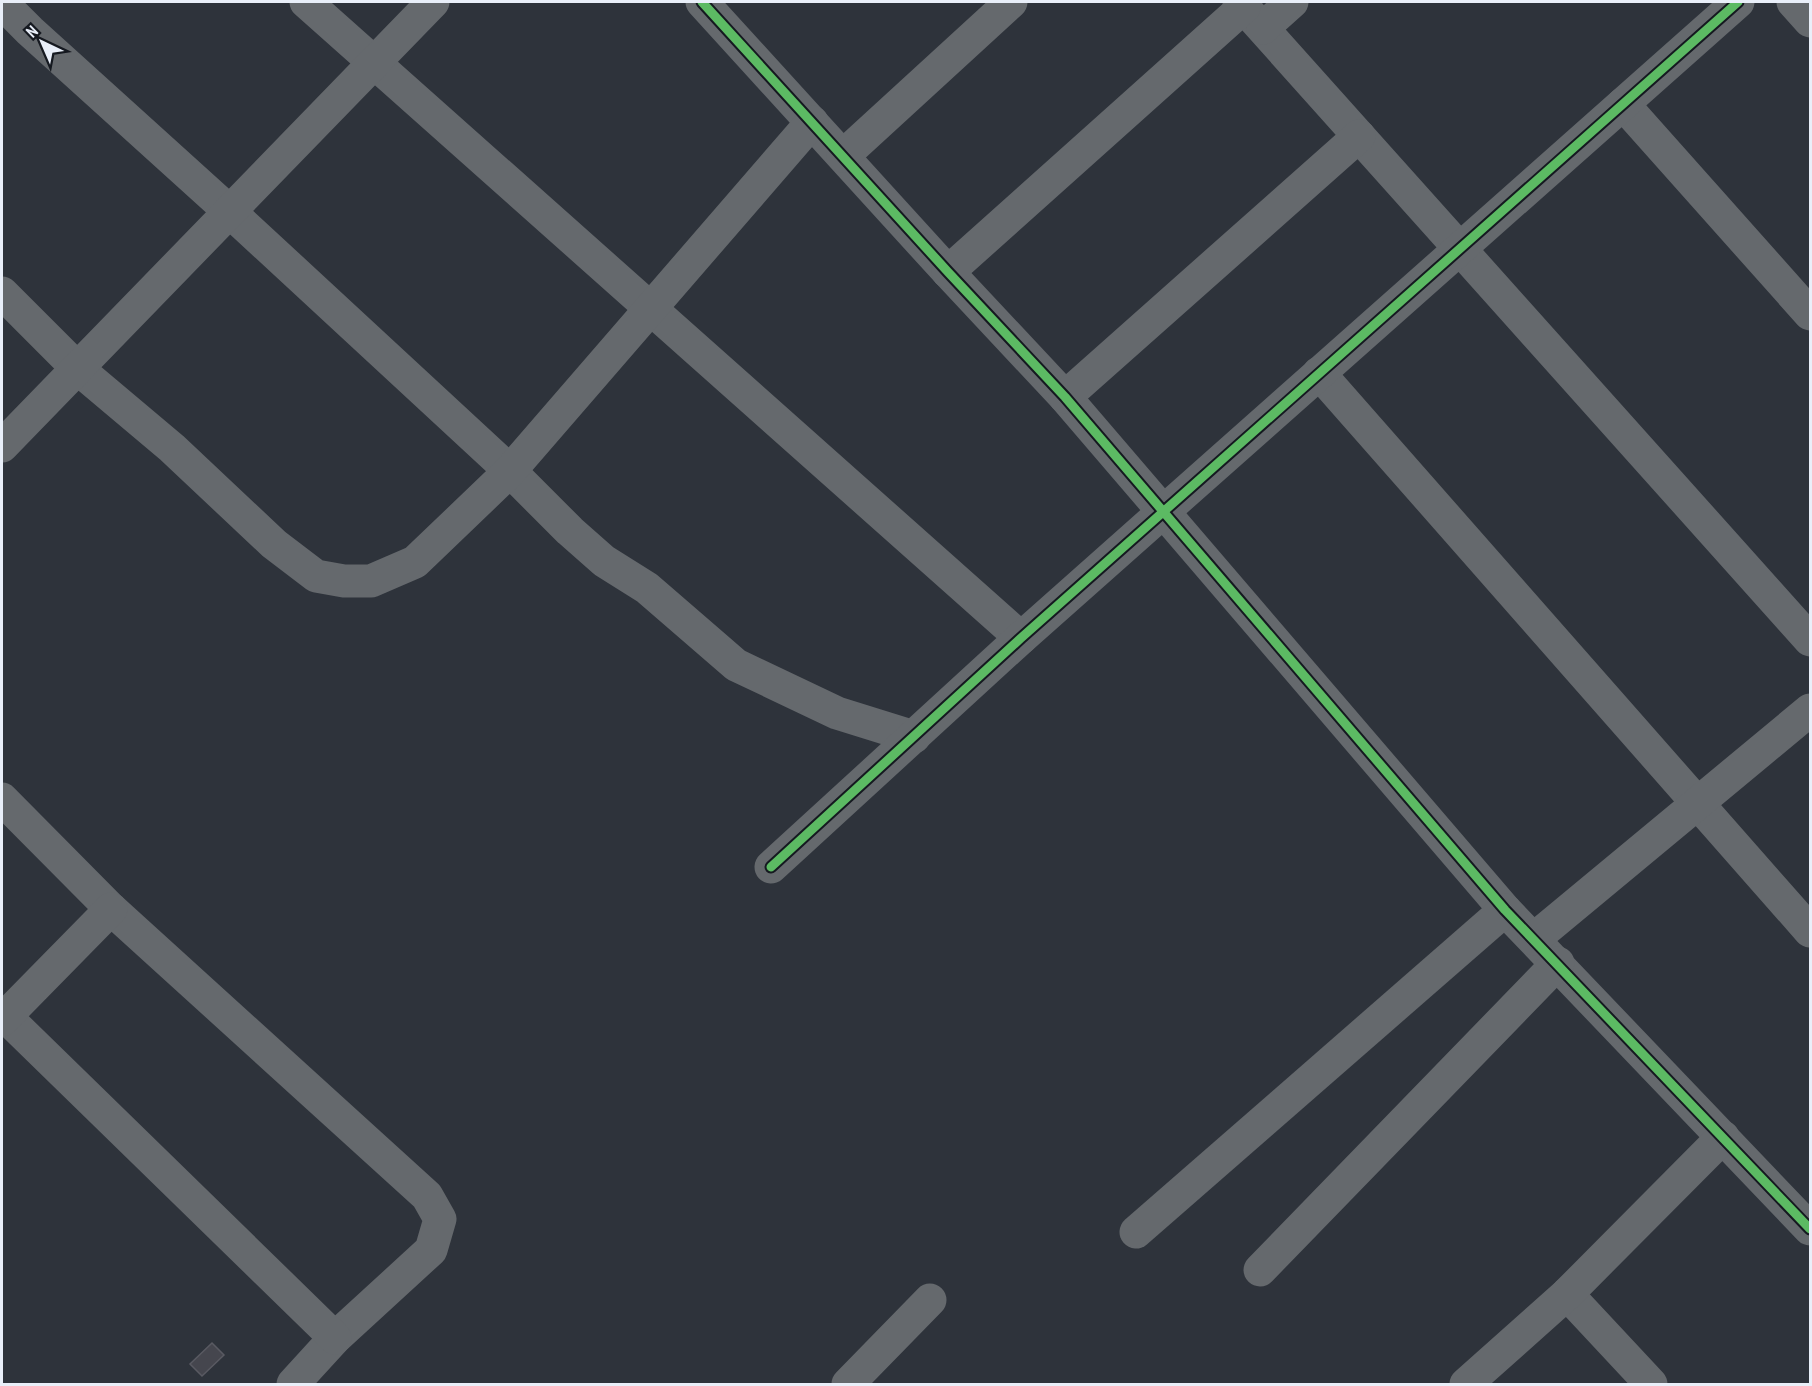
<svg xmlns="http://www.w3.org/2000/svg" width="1812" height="1386" viewBox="0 0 1812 1386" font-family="'PT Sans Narrow',sans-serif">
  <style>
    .building { fill: #45464e; stroke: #595a62; stroke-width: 1.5 }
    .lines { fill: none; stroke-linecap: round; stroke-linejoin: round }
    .minor { stroke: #65696d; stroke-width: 33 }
    .cycleway-casing { stroke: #151920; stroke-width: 13 }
    .cycleway { stroke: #5cba63; stroke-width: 9 }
  </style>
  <rect width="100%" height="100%" fill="#2e333b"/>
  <polygon class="building" points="212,1343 224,1355 202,1376 190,1364"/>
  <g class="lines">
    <g class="minor">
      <polyline points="306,2 1021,638"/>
      <polyline points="702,2 948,272 1065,397 1505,910 1810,1229"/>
      <polyline points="1239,2 1810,640"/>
      <polyline points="1793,2 1810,21"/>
      <polyline points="2,3 30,31 229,211 510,471 570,531 604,561 647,588 736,665 837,713 914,737"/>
      <polyline points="1263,28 1292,2"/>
      <polyline points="1623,104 1810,314"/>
      <polyline points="843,156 1011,2"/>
      <polyline points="948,272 1244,7"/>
      <polyline points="2,293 77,368 172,448 274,544 316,576 344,581 371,581 415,562 510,471 812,122"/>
      <polyline points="1319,373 1810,931"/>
      <polyline points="1065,397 1359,136"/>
      <polyline points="2,446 433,2"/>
      <polyline points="2,799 111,909 427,1196 440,1219 431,1250 335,1338 293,1384"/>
      <polyline points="771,867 1021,638 1738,2"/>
      <polyline points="1534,939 1810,710"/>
      <polyline points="5,1016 335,1338"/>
      <polyline points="2,1020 111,909"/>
      <polyline points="1136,1232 1505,910"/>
      <polyline points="1260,1270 1558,963"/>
      <polyline points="1567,1294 1651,1384"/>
      <polyline points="848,1384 930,1300"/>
      <polyline points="1466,1384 1567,1294 1723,1137"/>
    </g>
    <defs>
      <g id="cycleway">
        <polyline points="702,2 948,272 1065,397 1505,910 1810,1229"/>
        <polyline points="771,867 1021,638 1738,2"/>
      </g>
    </defs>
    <use href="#cycleway" class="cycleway-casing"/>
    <use href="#cycleway" class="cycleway"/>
  </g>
  <rect width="1812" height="1386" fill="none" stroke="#e9eff9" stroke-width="6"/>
  <g transform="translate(42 42) rotate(316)" stroke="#151920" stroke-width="4.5" paint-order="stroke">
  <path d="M0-4.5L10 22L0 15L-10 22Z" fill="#e9eff9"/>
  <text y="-9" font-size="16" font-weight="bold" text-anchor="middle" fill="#e9eff9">N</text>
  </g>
</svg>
